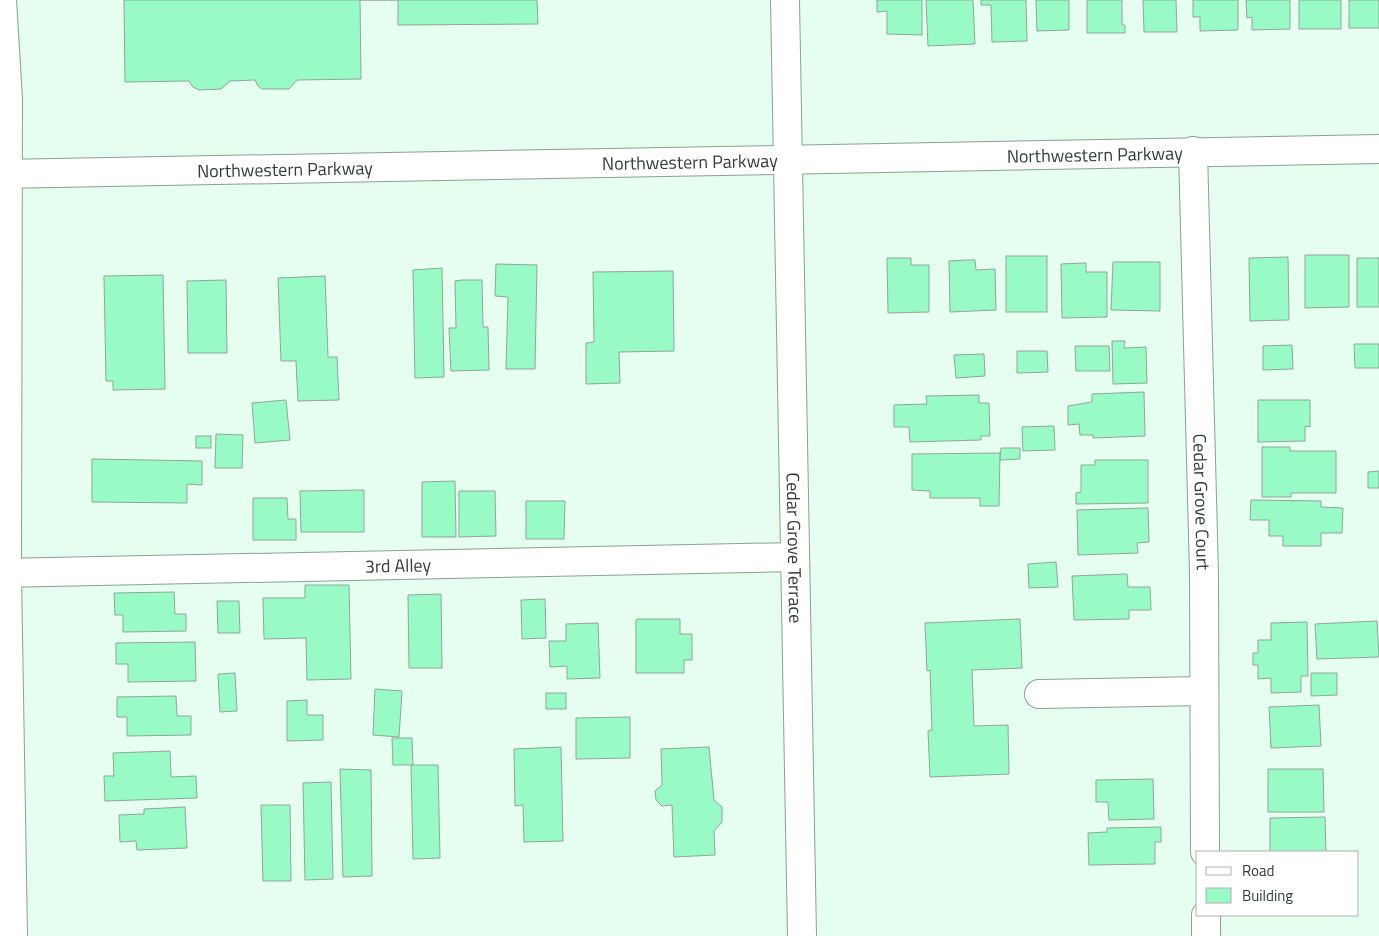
<svg xmlns="http://www.w3.org/2000/svg" width="1379" height="936" viewBox="0 0 1379 936" font-family="'Titillium Web',sans-serif">
  <style>
    .building { fill: #98fbc6; stroke: #8fa799 }
    .lines { fill: none; stroke-linecap: round; stroke-linejoin: round }
    .minor-casing { stroke: #8aa193; stroke-width: 30 }
    .minor { stroke: #fff; stroke-width: 28 }
    .labels { text-anchor: middle; dominant-baseline: central; stroke-width: 4.5; stroke-linejoin: round; paint-order: stroke }
    .street-label { font-size: 18px; fill: #333d37; stroke: #fff }
  </style>
  <rect width="100%" height="100%" fill="#e5feef"/>
  <g class="building">
    <polygon points="124,0 537,0 538,24 398,25 398,0 360,0 361,79 297,80 289,89 262,89 258,86 255,80 230,81 221,89 199,90 193,87 189,81 125,82"/>
    <polygon points="877,0 922,0 922,35 887,34 887,11 877,12"/>
    <polygon points="926,0 973,0 975,44 928,46"/>
    <polygon points="981,0 1026,0 1027,41 992,42 991,5 981,5"/>
    <polygon points="1036,0 1069,0 1069,30 1037,31"/>
    <polygon points="1087,0 1122,0 1122,25 1125,25 1125,33 1087,33"/>
    <polygon points="1143,0 1176,0 1177,32 1144,32"/>
    <polygon points="1193,0 1238,0 1238,30 1200,31 1200,17 1193,17"/>
    <polygon points="1246,0 1290,0 1290,29 1252,30 1252,17 1247,18"/>
    <rect x="1299" y="0" width="42" height="29"/>
    <rect x="1349" y="0" width="30" height="28"/>
    <polygon points="1305,255 1349,255 1349,307 1305,308"/>
    <rect x="1006" y="256" width="41" height="56"/>
    <polygon points="1288,257 1289,320 1250,321 1249,258"/>
    <polygon points="887,258 911,258 911,265 929,265 929,312 888,313"/>
    <rect x="1357" y="258" width="22" height="49"/>
    <polygon points="967,260 975,260 976,270 995,269 996,310 950,312 949,261"/>
    <polygon points="1113,262 1160,262 1160,311 1111,310"/>
    <polygon points="1084,263 1086,263 1086,272 1107,272 1107,317 1062,318 1061,264"/>
    <polygon points="496,264 537,265 535,369 506,369 508,297 495,296"/>
    <polygon points="442,268 444,377 415,378 413,270"/>
    <polygon points="673,271 674,351 619,352 620,383 586,384 586,343 594,342 593,272"/>
    <polygon points="163,275 165,389 113,390 113,381 106,381 104,276"/>
    <polygon points="325,276 328,357 337,357 339,400 298,401 296,361 281,361 278,278"/>
    <polygon points="226,280 227,353 188,353 187,281"/>
    <polygon points="462,280 482,280 483,327 488,327 489,370 451,371 449,328 456,328 455,281"/>
    <polygon points="1112,341 1125,341 1124,348 1146,347 1147,383 1113,384"/>
    <polygon points="1354,344 1379,344 1379,368 1355,368"/>
    <polygon points="1292,345 1293,369 1263,370 1263,346"/>
    <polygon points="1075,346 1109,346 1110,371 1076,371"/>
    <polygon points="1017,351 1047,351 1048,372 1017,373"/>
    <polygon points="984,354 985,376 956,378 954,355"/>
    <polygon points="1144,392 1145,436 1093,438 1093,435 1080,435 1079,424 1068,425 1068,406 1092,402 1092,394"/>
    <polygon points="979,395 979,403 989,403 990,436 981,436 981,440 910,442 909,427 894,427 894,405 927,404 926,396"/>
    <polygon points="286,400 290,440 255,443 252,403"/>
    <polygon points="1258,400 1310,400 1310,427 1305,426 1305,441 1258,442"/>
    <polygon points="1054,426 1055,450 1023,451 1022,427"/>
    <polygon points="216,434 243,435 242,468 215,468"/>
    <rect x="196" y="436" width="15" height="12"/>
    <polygon points="1262,447 1290,447 1290,451 1336,451 1336,493 1291,493 1291,497 1262,497"/>
    <polygon points="1001,448 1020,448 1020,459 1000,460"/>
    <polygon points="1000,453 999,506 980,506 980,498 930,498 930,491 912,490 912,454"/>
    <polygon points="92,459 202,461 202,485 187,484 187,503 92,502"/>
    <polygon points="1095,460 1148,460 1148,503 1076,504 1076,493 1081,492 1081,465 1095,465"/>
    <polygon points="1379,471 1379,488 1368,488 1368,472"/>
    <polygon points="455,481 456,537 422,537 422,482"/>
    <polygon points="364,490 364,532 301,532 300,491"/>
    <polygon points="459,491 495,491 496,536 459,537"/>
    <polygon points="253,498 287,498 288,519 296,519 296,540 253,540"/>
    <polygon points="1251,500 1321,501 1321,507 1343,508 1342,533 1321,533 1321,546 1283,546 1283,536 1269,536 1269,520 1250,520"/>
    <polygon points="526,501 565,501 564,539 526,539"/>
    <polygon points="1148,508 1149,542 1137,543 1138,553 1078,555 1077,510"/>
    <polygon points="1056,562 1058,587 1029,588 1028,564"/>
    <polygon points="1127,574 1128,587 1150,587 1151,610 1129,610 1129,619 1074,620 1072,576"/>
    <polygon points="305,585 349,585 351,679 307,680 306,638 264,639 263,598 305,598"/>
    <polygon points="174,592 175,614 186,614 186,631 123,632 123,615 115,615 114,593"/>
    <polygon points="441,594 442,668 409,668 408,595"/>
    <polygon points="545,599 546,638 522,639 521,600"/>
    <polygon points="217,601 239,601 240,633 218,633"/>
    <polygon points="638,619 680,619 680,634 692,634 692,660 684,660 684,673 636,673 636,620"/>
    <polygon points="1020,619 1022,668 972,670 974,726 1008,725 1009,774 930,777 928,731 932,730 930,670 927,671 925,623"/>
    <polygon points="1377,621 1379,657 1317,659 1315,624"/>
    <polygon points="1307,622 1308,676 1301,676 1301,692 1271,693 1271,678 1258,679 1258,665 1253,665 1253,653 1258,653 1258,640 1271,640 1271,623"/>
    <polygon points="598,623 600,678 567,679 567,666 550,667 549,641 566,641 566,624"/>
    <polygon points="195,642 196,681 128,682 128,664 116,664 116,643"/>
    <polygon points="235,673 237,711 220,712 218,674"/>
    <polygon points="1311,673 1337,673 1337,695 1311,696"/>
    <polygon points="375,689 402,691 399,737 373,735"/>
    <rect x="546" y="693" width="20" height="16"/>
    <polygon points="176,696 177,716 191,716 191,735 127,736 127,717 117,717 117,697"/>
    <polygon points="307,700 307,715 323,715 323,740 287,741 287,701"/>
    <polygon points="1319,705 1321,746 1271,748 1269,707"/>
    <polygon points="630,717 630,758 576,759 576,718"/>
    <polygon points="392,738 412,738 413,765 393,765"/>
    <polygon points="561,747 563,841 524,842 523,805 515,806 514,749"/>
    <polygon points="709,747 714,800 722,807 722,822 714,831 715,855 674,857 672,805 662,806 656,800 655,791 662,785 661,749"/>
    <polygon points="170,751 171,777 196,776 197,798 105,801 104,776 114,776 113,753"/>
    <polygon points="411,765 438,765 440,858 413,859"/>
    <polygon points="340,769 371,770 372,876 343,877"/>
    <polygon points="1268,769 1323,769 1324,812 1268,812"/>
    <polygon points="1153,779 1154,819 1109,820 1108,802 1096,802 1096,780"/>
    <polygon points="331,782 333,879 305,880 303,783"/>
    <polygon points="261,805 290,805 291,881 263,881"/>
    <polygon points="185,807 187,848 137,850 136,841 120,842 119,815 144,814 144,809"/>
    <polygon points="1325,817 1326,852 1270,852 1270,818"/>
    <polygon points="1161,827 1161,842 1155,842 1155,864 1089,865 1088,833 1107,832 1107,828"/>
  </g>
  <g class="lines">
    <defs>
      <g id="minor">
        <polyline points="2,0 8,99 7,573 13,936"/>
        <path id="s1" d="M 785,0 L 802,936"/>
        <path id="s2" d="M 1193,151 L 1204,575 L 1205,852"/>
        <path id="s3" d="M 0,174 L 1379,149"/>
        <path id="s4" d="M 0,573 L 795,557"/>
        <polyline points="1039,694 1204,691"/>
        <polyline points="1206,915 1206,936"/>
      </g>
    </defs>
    <use href="#minor" class="minor-casing"/>
    <use href="#minor" class="minor"/>
  </g>
  <g class="labels">
    <g class="street-label">
      <text stroke="none"><textPath href="#s3" startOffset="1095">Northwestern Parkway</textPath></text>
      <text stroke="none"><textPath href="#s3" startOffset="690">Northwestern Parkway</textPath></text>
      <text stroke="none"><textPath href="#s3" startOffset="285">Northwestern Parkway</textPath></text>
      <text stroke="none"><textPath href="#s2" startOffset="351">Cedar Grove Court</textPath></text>
      <text stroke="none"><textPath href="#s1" startOffset="548">Cedar Grove Terrace</textPath></text>
      <text stroke="none"><textPath href="#s4" startOffset="398">3rd Alley</textPath></text>
    </g>
  </g>
  <rect x="1196" y="851" width="162" height="65" fill="#ffffff" stroke="#adb1af"/>
  <rect x="1206" y="867" width="25" height="8" fill="#ffffff" stroke="#adb1af"/>
  <text x="1242" y="876" font-size="15" fill="#333d37">Road</text>
  <rect x="1206" y="888" width="25" height="15" fill="#98fbc6" stroke="#adb1af"/>
  <text x="1242" y="901" font-size="15" fill="#333d37">Building</text>
</svg>
